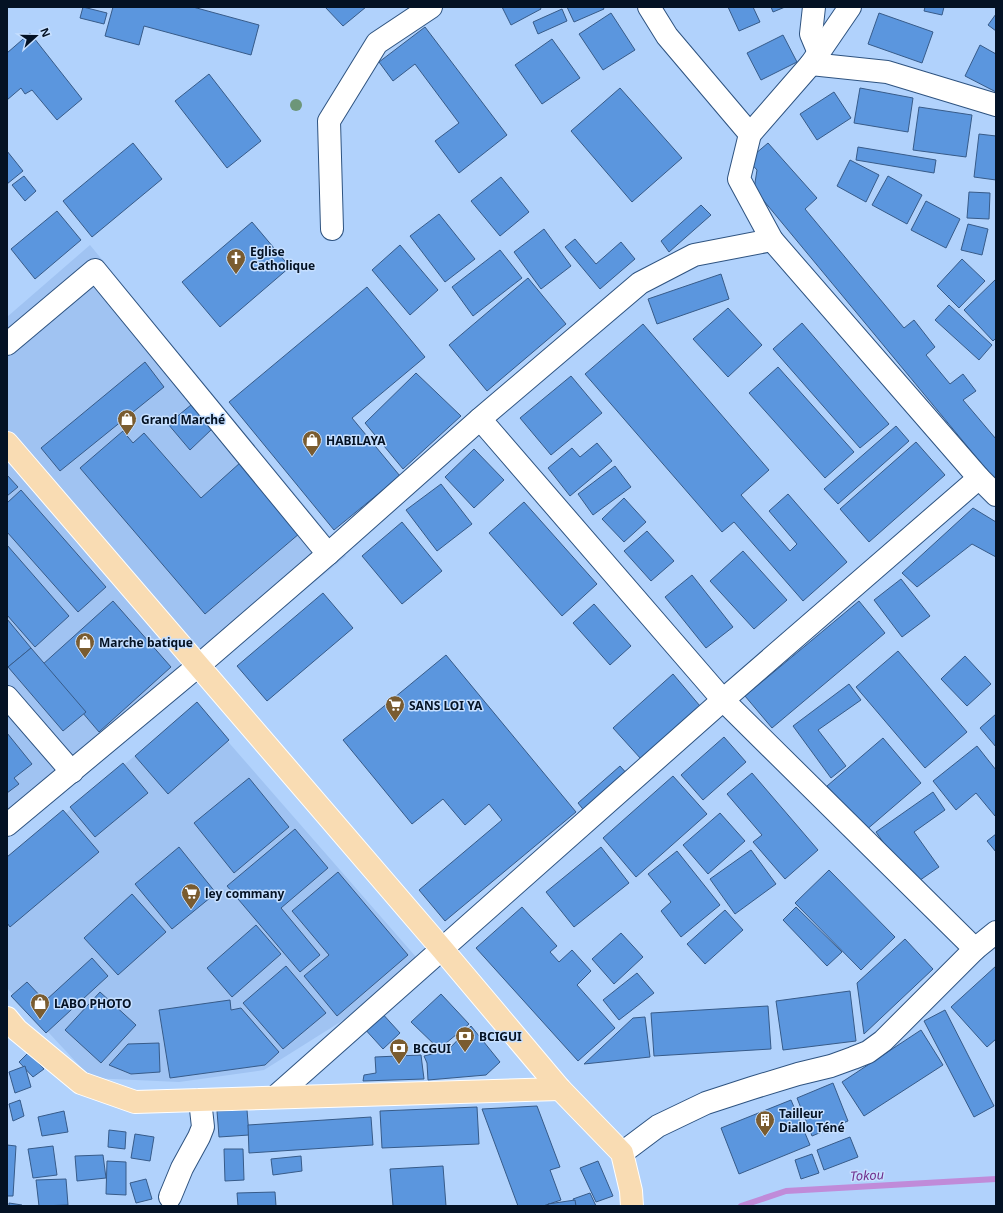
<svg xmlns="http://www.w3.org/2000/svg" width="1003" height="1213" viewBox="0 0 1003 1213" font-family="'Noto Sans',sans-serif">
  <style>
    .built { fill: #a0c3f2 }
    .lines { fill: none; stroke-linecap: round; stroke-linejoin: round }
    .stream { stroke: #c08bd9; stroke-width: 6 }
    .building { fill: #5b96de; stroke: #375b89 }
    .minor-casing { stroke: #2e5380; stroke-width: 24 }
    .major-casing { stroke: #fff; stroke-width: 24 }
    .minor { stroke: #fff; stroke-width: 22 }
    .major { stroke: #f9dcb3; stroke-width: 22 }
    .tree { fill: #6d9679 }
    .labels { text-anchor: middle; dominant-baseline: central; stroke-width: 3; stroke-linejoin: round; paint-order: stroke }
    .poi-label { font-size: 12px; font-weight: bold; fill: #041224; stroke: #c6dfff; text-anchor: start }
    .water-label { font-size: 13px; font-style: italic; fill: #71308c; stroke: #c6dfff }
  </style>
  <rect width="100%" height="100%" fill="#b1d2fc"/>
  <g class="built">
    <polygon points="90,245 346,556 7,836 7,317"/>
    <polygon points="196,705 416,957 345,1019 264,1070 179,1082 91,1078 7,988 7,862"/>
  </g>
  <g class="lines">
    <polyline class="stream" points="741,1206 786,1191 996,1179"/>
  </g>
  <g class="building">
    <polygon points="83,7 107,13 104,24 80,18"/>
    <polygon points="113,7 193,7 259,25 251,55 144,26 139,45 105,36"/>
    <polygon points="325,7 366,7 343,26"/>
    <polygon points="502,7 540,7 541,9 511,25"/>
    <polygon points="567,7 603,7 604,9 574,22"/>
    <polygon points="728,7 753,7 760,22 739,31"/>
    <polygon points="771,7 785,7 773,12"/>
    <polygon points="925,7 944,7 942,15 924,11"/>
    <polygon points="562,9 567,21 538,34 533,22"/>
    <polygon points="611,13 635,50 603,70 579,34"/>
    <polygon points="879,13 933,32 922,63 868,44"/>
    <polygon points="996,14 996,31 988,25"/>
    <polygon points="425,27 507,135 459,173 435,141 459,123 415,64 393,81 379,62"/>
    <polygon points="30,33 82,99 57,120 32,90 25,94 21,88 7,100 7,53"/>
    <polygon points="783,35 797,62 761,80 747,53"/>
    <polygon points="552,39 580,78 542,104 515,65"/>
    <polygon points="980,45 996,54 996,92 965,76"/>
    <polygon points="209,74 261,141 227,168 175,101"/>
    <polygon points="620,88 682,158 632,202 571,131"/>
    <polygon points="860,88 913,98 908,132 854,123"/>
    <polygon points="834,92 851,118 817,140 800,114"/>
    <polygon points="919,107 972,115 966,157 913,150"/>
    <polygon points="979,134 996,136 996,180 974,177"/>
    <polygon points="133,143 162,179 92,237 63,201"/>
    <polygon points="768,143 817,198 805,209 904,328 914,320 935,347 926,355 950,384 963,374 976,391 963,400 996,439 996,481 754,189 757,170 748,160"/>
    <polygon points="858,147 936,160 934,173 856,160"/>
    <polygon points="7,151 23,171 7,184"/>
    <polygon points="850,160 879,175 866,202 837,186"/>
    <polygon points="24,176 36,191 25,201 12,185"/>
    <polygon points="888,176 922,195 907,224 872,205"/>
    <polygon points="501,177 529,212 500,236 471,201"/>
    <polygon points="969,192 990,193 989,219 967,218"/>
    <polygon points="926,201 960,219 946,248 911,230"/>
    <polygon points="701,205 711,215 669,252 661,241"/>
    <polygon points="57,211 81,240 35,279 11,249"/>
    <polygon points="439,214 475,259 445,282 410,236"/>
    <polygon points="252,222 290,267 220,327 182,282"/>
    <polygon points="968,224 988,229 982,255 961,250"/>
    <polygon points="544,229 571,266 541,289 514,252"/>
    <polygon points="575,239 596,264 621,242 635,259 600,289 565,247"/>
    <polygon points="400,245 438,290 410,315 372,270"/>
    <polygon points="500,250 522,278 473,316 452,287"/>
    <polygon points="962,259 985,281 959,308 937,286"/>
    <polygon points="721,274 729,299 657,324 648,299"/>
    <polygon points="528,278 566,324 487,391 449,345"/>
    <polygon points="996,279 996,338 993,341 964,310"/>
    <polygon points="367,287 425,357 352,418 400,476 334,530 229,402"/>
    <polygon points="949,305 992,345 979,360 935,320"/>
    <polygon points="728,308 762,345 728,377 693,339"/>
    <polygon points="802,323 889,424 860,448 773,349"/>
    <polygon points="643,324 769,470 741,495 790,551 797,544 769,511 788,494 847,562 803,601 734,522 722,532 585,374"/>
    <polygon points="145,362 164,387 60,471 41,448"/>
    <polygon points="778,367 854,452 825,478 749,393"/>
    <polygon points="416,373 461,416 403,469 365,423"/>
    <polygon points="571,376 602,413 551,455 520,418"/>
    <polygon points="191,405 212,429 190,450 168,424"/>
    <polygon points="896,426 909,441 838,504 824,489"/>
    <polygon points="123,431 133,443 144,433 201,498 241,462 300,533 205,614 80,468"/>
    <polygon points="916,442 945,475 869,542 840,509"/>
    <polygon points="597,443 612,461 570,496 548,468 572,448 580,457"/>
    <polygon points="474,449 504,480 474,508 445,477"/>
    <polygon points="615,466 631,487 593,515 578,494"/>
    <polygon points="7,475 18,487 7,496"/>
    <polygon points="441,484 472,524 437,551 406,510"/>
    <polygon points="21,490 106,587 78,612 7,532 7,503"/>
    <polygon points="624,498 646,522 624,542 602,519"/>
    <polygon points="524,502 597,584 562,616 489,533"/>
    <polygon points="973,508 996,522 996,557 972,544 917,587 902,573"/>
    <polygon points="402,522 442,571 402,604 362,556"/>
    <polygon points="647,531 674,561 651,581 624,551"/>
    <polygon points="7,545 69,616 35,647 7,615"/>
    <polygon points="743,551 787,600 754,629 710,581"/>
    <polygon points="692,575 733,627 706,648 665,597"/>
    <polygon points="901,579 930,616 902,637 874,600"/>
    <polygon points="323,593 353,628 267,701 237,666"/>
    <polygon points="113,601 171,667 99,732 42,665"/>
    <polygon points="859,601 885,633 772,728 745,696"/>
    <polygon points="594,604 631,646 610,665 573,623"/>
    <polygon points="7,619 31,648 8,667 7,666"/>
    <polygon points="31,648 86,712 63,731 8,667"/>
    <polygon points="898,651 967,732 925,768 856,687"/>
    <polygon points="446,655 576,812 445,921 419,890 502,820 489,804 465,825 443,799 412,824 343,740"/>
    <polygon points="965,656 991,684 967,706 941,679"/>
    <polygon points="673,674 700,706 641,759 613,728"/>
    <polygon points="849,684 861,700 818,730 846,766 831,778 793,726"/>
    <polygon points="197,702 229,740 168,794 135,756"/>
    <polygon points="996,714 996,747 980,728"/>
    <polygon points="7,733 32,764 14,778 19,784 7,793"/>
    <polygon points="724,737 746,762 703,800 681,775"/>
    <polygon points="883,738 921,783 865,831 827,786"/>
    <polygon points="977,746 996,770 996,815 995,816 976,793 956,810 933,781"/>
    <polygon points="123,763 148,793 95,837 70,807"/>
    <polygon points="620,766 629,776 586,813 578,803"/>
    <polygon points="752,773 818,850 785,879 753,842 762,835 727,794"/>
    <polygon points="673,776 707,814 636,877 603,838"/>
    <polygon points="249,778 289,827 234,873 194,823"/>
    <polygon points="933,792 945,810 914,832 939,867 913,885 876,832"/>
    <polygon points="63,810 99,852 10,927 7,923 7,857"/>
    <polygon points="720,813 745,841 708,874 683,845"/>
    <polygon points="295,829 328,868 281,908 320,955 300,972 227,886"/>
    <polygon points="996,834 996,852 987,841"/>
    <polygon points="179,847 216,893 172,929 135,884"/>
    <polygon points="601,847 629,883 574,927 546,892"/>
    <polygon points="751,850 776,884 735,914 710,879"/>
    <polygon points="677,851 720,905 681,937 661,911 671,902 648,874"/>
    <polygon points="829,870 895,937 861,970 795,903"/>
    <polygon points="338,872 408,955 337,1016 304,976 329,955 292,911"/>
    <polygon points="132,894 166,932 118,975 84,938"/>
    <polygon points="522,907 557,946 550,952 559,962 572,950 591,971 577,985 615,1028 578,1061 476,948"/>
    <polygon points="796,907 842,952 827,966 783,920"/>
    <polygon points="725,910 743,930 705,964 687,944"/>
    <polygon points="256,925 281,954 232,997 207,968"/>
    <polygon points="621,933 643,957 614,984 592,959"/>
    <polygon points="905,939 933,969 864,1034 857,983"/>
    <polygon points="92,958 108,976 46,1033 11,996 27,982 45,1001"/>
    <polygon points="286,966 326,1013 283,1049 243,1003"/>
    <polygon points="996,966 996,1039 987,1047 951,1007"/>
    <polygon points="637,973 654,993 619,1020 603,1000"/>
    <polygon points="850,991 856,1041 783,1050 776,1001"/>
    <polygon points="100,992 136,1025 101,1063 65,1030"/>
    <polygon points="441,994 469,1024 439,1049 411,1022"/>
    <polygon points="230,1000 231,1010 241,1008 279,1052 265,1065 170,1078 159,1010"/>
    <polygon points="768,1006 771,1049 654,1056 651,1013"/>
    <polygon points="945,1010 994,1106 974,1117 924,1021"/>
    <polygon points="380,1011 400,1033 383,1049 363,1027"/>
    <polygon points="645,1017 650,1057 584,1064 633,1018"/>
    <polygon points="471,1026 500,1062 486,1075 428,1080 427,1063 424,1056 448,1050"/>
    <polygon points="921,1030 943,1065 864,1116 842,1082"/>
    <polygon points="159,1043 160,1072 131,1074 109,1065 128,1044"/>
    <polygon points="29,1052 44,1069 33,1077 19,1062"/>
    <polygon points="421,1055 424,1079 363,1081 364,1075 376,1073 375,1057"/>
    <polygon points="25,1066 31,1087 15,1093 9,1072"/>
    <polygon points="833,1083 848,1121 812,1136 797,1098"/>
    <polygon points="20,1100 24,1116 13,1121 9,1104"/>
    <polygon points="791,1100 810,1145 739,1174 721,1128"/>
    <polygon points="537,1106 560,1167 550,1170 561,1200 543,1206 518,1206 482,1109"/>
    <polygon points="477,1107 479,1144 382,1148 380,1111"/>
    <polygon points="247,1110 249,1135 219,1137 217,1111"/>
    <polygon points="64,1111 68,1132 42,1136 38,1117"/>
    <polygon points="371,1117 373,1145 249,1153 248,1125"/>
    <polygon points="109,1130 126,1132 125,1149 108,1147"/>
    <polygon points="135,1134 154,1137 150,1161 131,1158"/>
    <polygon points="850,1137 858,1157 824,1170 817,1150"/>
    <polygon points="7,1145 16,1146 13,1196 7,1196"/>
    <polygon points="53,1146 57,1175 33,1178 28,1149"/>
    <polygon points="224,1149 243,1149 244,1180 225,1181"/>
    <polygon points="812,1154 819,1173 801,1179 795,1160"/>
    <polygon points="103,1155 106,1178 77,1181 75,1156"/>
    <polygon points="301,1156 302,1171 273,1175 271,1159"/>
    <polygon points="107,1161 126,1162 126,1195 106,1194"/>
    <polygon points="598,1161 613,1196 596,1202 580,1168"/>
    <polygon points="443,1166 446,1206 393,1206 390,1169"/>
    <polygon points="66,1179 68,1205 39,1206 36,1180"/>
    <polygon points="146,1179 152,1199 136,1203 130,1183"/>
    <polygon points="275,1192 276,1206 238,1206 237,1193"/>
    <polygon points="590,1193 596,1206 576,1206 573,1199"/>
    <polygon points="575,1200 576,1206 549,1206 548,1204"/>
    <polygon points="9,1203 22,1205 22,1206 9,1206"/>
  </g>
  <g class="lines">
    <defs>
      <g id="minor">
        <polyline points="649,7 667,36 750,134"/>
        <polyline points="814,7 811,34 819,53"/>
        <polyline points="850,7 811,64 750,134 739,179 772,240 979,478 996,495"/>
        <polyline points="811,64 887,72 996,105"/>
        <polyline points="332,229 329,121 377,43 431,7"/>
        <polyline points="7,344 95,270 328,554"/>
        <polyline points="480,419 723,700 975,949"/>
        <polyline points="7,697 72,772"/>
        <polyline points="7,825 204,661 328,554 480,419 640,283 694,255 772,240"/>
        <polyline points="275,1097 723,700 979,478"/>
        <polyline points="622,1153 658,1126 706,1103 752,1088 798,1074 831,1066 853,1058 868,1052 883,1041 975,949 996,932"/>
        <polyline points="170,1197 182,1168 199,1137 203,1127 200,1100"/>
      </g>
      <g id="major">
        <polyline points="7,443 442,949 560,1089 622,1153 631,1191 632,1206"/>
        <polyline points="7,1018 17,1030 81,1083 135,1102 560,1089"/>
      </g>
    </defs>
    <use href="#minor" class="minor-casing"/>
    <use href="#major" class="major-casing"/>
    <use href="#minor" class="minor"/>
    <use href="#major" class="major"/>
  </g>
  <circle class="tree" cx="296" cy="105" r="6"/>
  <defs>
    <symbol id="church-pin" viewBox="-11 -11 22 30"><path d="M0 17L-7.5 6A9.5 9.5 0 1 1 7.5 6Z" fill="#7a5c30" stroke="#c6dfff"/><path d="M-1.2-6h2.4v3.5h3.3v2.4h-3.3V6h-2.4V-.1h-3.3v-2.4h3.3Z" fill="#fff"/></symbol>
    <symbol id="shop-pin" viewBox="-11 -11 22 30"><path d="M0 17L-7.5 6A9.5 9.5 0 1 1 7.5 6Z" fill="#7a5c30" stroke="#c6dfff"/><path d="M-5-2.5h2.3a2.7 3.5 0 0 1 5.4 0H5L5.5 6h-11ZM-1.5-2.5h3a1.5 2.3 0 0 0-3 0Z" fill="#fff"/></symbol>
    <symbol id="supermarket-pin" viewBox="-11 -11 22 30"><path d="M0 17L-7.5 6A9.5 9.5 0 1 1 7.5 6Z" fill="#7a5c30" stroke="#c6dfff"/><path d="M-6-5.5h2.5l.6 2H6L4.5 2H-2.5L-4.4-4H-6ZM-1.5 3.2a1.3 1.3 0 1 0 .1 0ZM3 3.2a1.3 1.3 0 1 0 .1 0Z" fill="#fff"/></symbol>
    <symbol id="bank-pin" viewBox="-11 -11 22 30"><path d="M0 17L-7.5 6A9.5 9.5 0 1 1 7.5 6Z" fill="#7a5c30" stroke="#c6dfff"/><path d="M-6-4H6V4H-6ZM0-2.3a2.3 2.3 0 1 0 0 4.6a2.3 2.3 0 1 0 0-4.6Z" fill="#fff"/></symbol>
    <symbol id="building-pin" viewBox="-11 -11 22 30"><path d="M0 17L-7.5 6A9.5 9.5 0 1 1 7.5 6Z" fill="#7a5c30" stroke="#c6dfff"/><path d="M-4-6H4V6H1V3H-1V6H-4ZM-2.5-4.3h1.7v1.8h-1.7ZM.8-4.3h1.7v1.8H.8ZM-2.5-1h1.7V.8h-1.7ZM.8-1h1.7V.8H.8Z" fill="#fff"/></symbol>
  </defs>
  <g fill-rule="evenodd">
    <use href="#church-pin" x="225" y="247" width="22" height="30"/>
    <use href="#shop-pin" x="116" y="408" width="22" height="30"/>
    <use href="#shop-pin" x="301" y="429" width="22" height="30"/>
    <use href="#shop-pin" x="74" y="631" width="22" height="30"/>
    <use href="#supermarket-pin" x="384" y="694" width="22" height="30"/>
    <use href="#supermarket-pin" x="180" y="882" width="22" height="30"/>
    <use href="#shop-pin" x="29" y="992" width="22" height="30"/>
    <use href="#bank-pin" x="454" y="1025" width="22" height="30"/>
    <use href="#bank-pin" x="388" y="1037" width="22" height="30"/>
    <use href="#building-pin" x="754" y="1109" width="22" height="30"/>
  </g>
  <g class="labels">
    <g class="poi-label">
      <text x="250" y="251">Eglise<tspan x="250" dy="14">Catholique</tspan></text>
      <text x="141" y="419">Grand Marché</text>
      <text x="326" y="440">HABILAYA</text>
      <text x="99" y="642">Marche batique</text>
      <text x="409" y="705">SANS LOI YA</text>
      <text x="205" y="893">ley commany</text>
      <text x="54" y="1003">LABO PHOTO</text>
      <text x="479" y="1036">BCIGUI</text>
      <text x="413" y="1048">BCGUI</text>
      <text x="779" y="1113">Tailleur<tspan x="779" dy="14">Diallo Téné</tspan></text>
    </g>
    <g class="water-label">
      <text transform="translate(867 1175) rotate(-3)">Tokou</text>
    </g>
  </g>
  <rect width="1003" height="1213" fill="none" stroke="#041224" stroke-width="16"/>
  <g transform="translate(36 36) rotate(69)" stroke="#c6dfff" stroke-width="3" paint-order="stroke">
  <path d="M0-3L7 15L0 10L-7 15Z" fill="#041224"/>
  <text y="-6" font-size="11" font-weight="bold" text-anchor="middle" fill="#041224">N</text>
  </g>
</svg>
